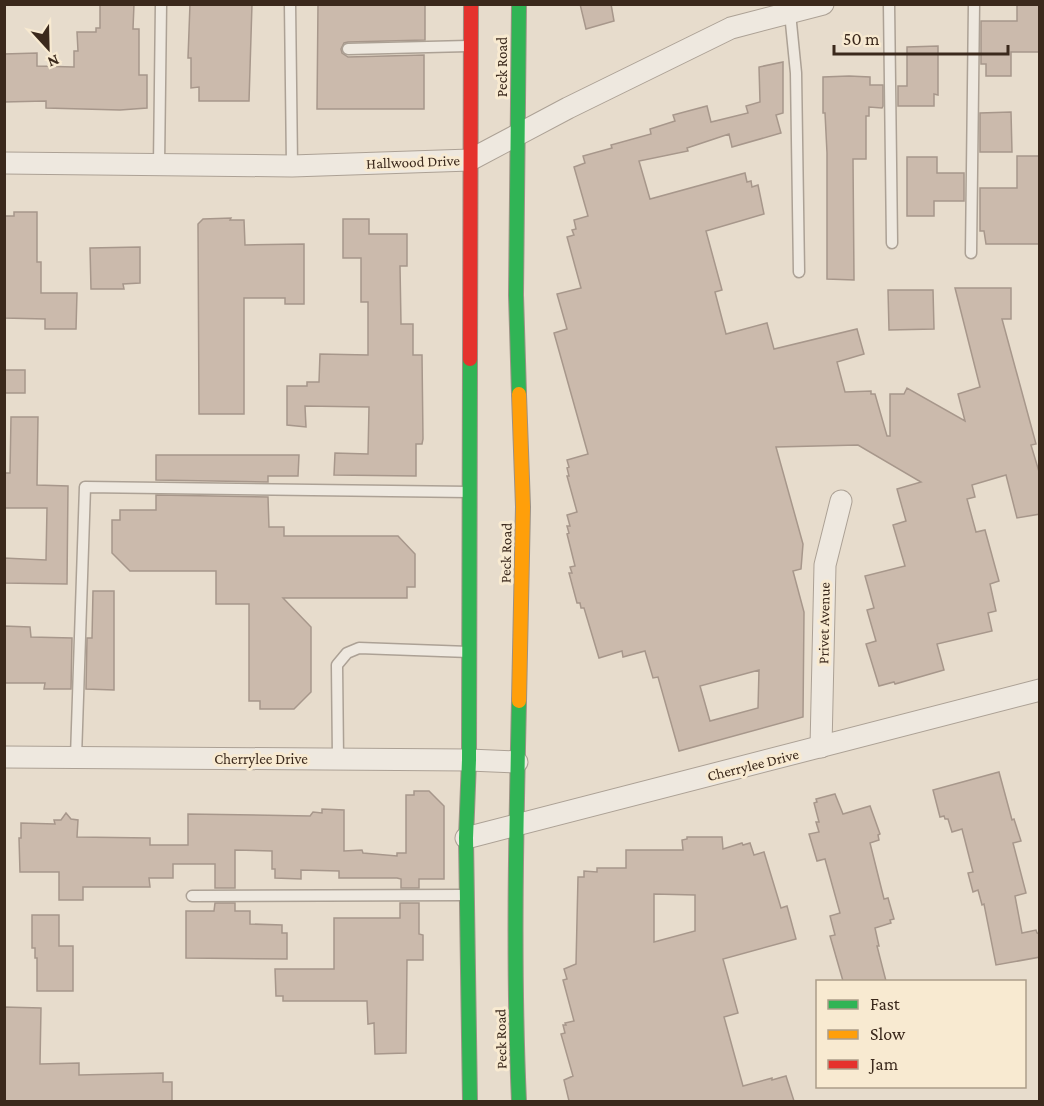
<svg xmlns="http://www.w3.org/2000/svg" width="1044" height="1106" viewBox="0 0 1044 1106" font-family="'Crimson Pro',serif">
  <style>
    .building { fill: #cbbaac; stroke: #a7978b; stroke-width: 1.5; fill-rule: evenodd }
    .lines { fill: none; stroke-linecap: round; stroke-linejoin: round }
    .lane-casing { stroke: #aca195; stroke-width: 13 }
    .street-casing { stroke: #aca195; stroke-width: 23 }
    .fast-casing { stroke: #9c9185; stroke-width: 16 }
    .slow-casing { stroke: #9c9185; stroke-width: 16 }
    .jam-casing { stroke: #9c9185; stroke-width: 16 }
    .lane { stroke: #eee8df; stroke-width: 10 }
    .street { stroke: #eee8df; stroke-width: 21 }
    .fast { stroke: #30b455; stroke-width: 14 }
    .slow { stroke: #ff9f0a; stroke-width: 14 }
    .jam { stroke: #e5322d; stroke-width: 14 }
    .labels { text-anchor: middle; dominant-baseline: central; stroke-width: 6; stroke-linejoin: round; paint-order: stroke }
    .street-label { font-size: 15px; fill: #3b291c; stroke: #f8ead1 }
  </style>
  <rect width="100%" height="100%" fill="#e7dccc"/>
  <g class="building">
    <polygon points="100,4 134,4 133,29 139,29 139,75 147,75 147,108 120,110 46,108 46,101 4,102 4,54 37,53 37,66 74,67 74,51 78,51 77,32 96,32 96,28 100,28"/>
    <polygon points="190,4 252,4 249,101 199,101 199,87 191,88 191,58 188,58"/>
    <polygon points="318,4 425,4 425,40 348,42 344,43 341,49 342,53 348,57 424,55 424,109 317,109"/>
    <polygon points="580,4 611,4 614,21 586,29"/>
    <polygon points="1017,5 1040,5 1040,52 1011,52 1011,76 986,76 986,64 981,64 981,21 1017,21"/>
    <polygon points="938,46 938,95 934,94 934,106 898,106 898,86 907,86 907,47"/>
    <path d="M 783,62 L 783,113 L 776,115 L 781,133 L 732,147 L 729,134 L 687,148 L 688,151 L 639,161 L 650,199 L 745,173 L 747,182 L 751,181 L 752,187 L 758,185 L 764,214 L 706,231 L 722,290 L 715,292 L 726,334 L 767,323 L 774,349 L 857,329 L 864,354 L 837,362 L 845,392 L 871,391 L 871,394 L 875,394 L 887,436 L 890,436 L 890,394 L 904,394 L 907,388 L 965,421 L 958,394 L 980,387 L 955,288 L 1011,288 L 1011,319 L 1002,319 L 1036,444 L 1031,445 L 1040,475 L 1040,514 L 1017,518 L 1006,475 L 972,485 L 975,497 L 967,499 L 976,532 L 985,530 L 999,581 L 990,584 L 996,611 L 988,613 L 992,631 L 937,644 L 944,670 L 895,684 L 894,682 L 879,686 L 866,644 L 876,641 L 867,610 L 874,608 L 865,576 L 905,566 L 893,525 L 906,521 L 897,489 L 921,482 L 858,445 L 776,447 L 803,544 L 801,569 L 793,571 L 804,612 L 803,717 L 679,751 L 658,677 L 653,678 L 645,651 L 623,657 L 622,651 L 599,658 L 584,608 L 581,608 L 580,603 L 577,603 L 569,573 L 572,573 L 570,567 L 575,566 L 567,534 L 569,533 L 567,526 L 570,526 L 567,515 L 577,512 L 567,476 L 569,476 L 567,468 L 569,467 L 567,460 L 588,454 L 554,333 L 567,329 L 557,294 L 581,288 L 567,237 L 574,235 L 572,230 L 576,229 L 574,220 L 588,216 L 574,167 L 585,163 L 583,156 L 612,148 L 611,145 L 651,134 L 650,129 L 675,121 L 673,115 L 707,106 L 711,122 L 748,113 L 746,106 L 760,102 L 759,67 ZM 759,670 L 758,708 L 710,721 L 700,686 Z"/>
    <polygon points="849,76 870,77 870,85 883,85 883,106 882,108 869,107 869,116 866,116 866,159 853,159 854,280 827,279 827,153 825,113 823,113 823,77"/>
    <polygon points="1011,112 1012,152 980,152 980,113"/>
    <polygon points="1017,156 1040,156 1040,244 986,244 984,231 980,231 980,188 1017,188"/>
    <polygon points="907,157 937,157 937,173 964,173 964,201 934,201 934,216 907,216"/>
    <polygon points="14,212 37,212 37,262 41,262 41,293 77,293 76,329 45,329 45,319 4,318 4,216 14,216"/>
    <polygon points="231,218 230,220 244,220 245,245 304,244 304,304 285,304 285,298 244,298 244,414 199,414 198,224 203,219"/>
    <polygon points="343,219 369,219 369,234 407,234 407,266 400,266 401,324 413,324 413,355 422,355 423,439 422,444 416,444 416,476 334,475 335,453 368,454 369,407 305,406 306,427 287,425 287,386 307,386 307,382 319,382 320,354 368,355 368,302 361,302 361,258 343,258"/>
    <polygon points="140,247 140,283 123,284 124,289 91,289 90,248"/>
    <polygon points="888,290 933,290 934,329 889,330"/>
    <rect x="4" y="370" width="21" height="23"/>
    <polygon points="11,417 38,417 37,485 68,486 67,584 4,583 4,558 46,560 47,508 4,508 4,473 10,473"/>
    <polygon points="156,455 299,455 298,476 268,476 268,482 156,480"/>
    <polygon points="156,495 268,497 269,527 284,527 284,536 398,536 415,554 415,587 407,587 407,598 283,598 311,627 311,692 294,709 260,709 260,701 249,701 249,604 216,604 216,571 130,571 112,553 112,520 120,520 120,510 156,510"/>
    <polygon points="93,591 114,591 114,690 86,689 87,638 92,638"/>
    <polygon points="4,626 30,627 31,637 72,638 71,689 44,689 45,683 4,683"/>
    <polygon points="999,772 1012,820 1014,819 1021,841 1013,843 1026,893 1015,896 1022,933 1036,930 1037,933 1040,934 1040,957 996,965 984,904 982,905 978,890 973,892 968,873 973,872 962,829 952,832 948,819 945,819 944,816 940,817 933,790"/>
    <polygon points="414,791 429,791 444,806 444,879 419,879 419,888 401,888 401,879 397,878 339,878 339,871 301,870 301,879 275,878 275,869 272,869 272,851 235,850 235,888 215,888 215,864 173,864 173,878 149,878 150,887 83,887 83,900 59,900 59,872 20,872 19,838 21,838 21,823 55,824 54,820 61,820 66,813 71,819 78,820 77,837 150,838 150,845 188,845 188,814 310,816 313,812 322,813 322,809 344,810 344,851 362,850 363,853 397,856 397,853 406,853 406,795 414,795"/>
    <polygon points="835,794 843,814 870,806 880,834 878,835 879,840 870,843 884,899 888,898 894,919 890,920 891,923 875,928 879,946 877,946 886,981 843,981 830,936 835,935 830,916 840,913 825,859 817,861 809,834 819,832 816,822 819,822 814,803 817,802 816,799"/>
    <path d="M 687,837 L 722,837 L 723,849 L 742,843 L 743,845 L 750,843 L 754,855 L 764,852 L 781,908 L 787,906 L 796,939 L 723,959 L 738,1013 L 724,1017 L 743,1086 L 772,1078 L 772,1080 L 786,1076 L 794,1101 L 569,1101 L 564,1080 L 573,1076 L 561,1034 L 565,1033 L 563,1025 L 566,1025 L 565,1023 L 574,1021 L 563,980 L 567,979 L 564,969 L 576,964 L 578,877 L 584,877 L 584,871 L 597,872 L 597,868 L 626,868 L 626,850 L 683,850 L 682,840 L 687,839 ZM 654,894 L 695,895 L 695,931 L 654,942 Z"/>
    <polygon points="215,903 235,903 235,911 250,911 250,924 282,925 282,933 287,933 287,959 186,958 186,911 214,911"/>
    <polygon points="400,903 419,903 419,934 423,935 423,960 407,960 406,1053 375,1054 374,1023 368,1024 367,1001 283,1001 283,996 276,996 275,969 334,969 334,918 400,918"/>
    <polygon points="32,915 59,915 59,946 73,946 73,991 37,991 37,958 35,958 35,948 32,948"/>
    <polygon points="4,1007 41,1008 40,1064 79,1063 79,1075 163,1073 163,1082 172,1082 172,1101 4,1101"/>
  </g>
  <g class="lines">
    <defs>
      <g id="lane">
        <polyline points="290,4 292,166"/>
        <polyline points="889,4 892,243"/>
        <polyline points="790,13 796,73 799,272"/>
        <polyline points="348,49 468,46"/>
        <polyline points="159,165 161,4"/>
        <polyline points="971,253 974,4"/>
        <polyline points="76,757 85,487 469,492"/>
        <polyline points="338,759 337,665 347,653 359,648 469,652"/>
        <polyline points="192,896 464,895"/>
      </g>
      <g id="street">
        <polyline points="4,163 292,166 470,160 568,108 731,28 823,4"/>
        <polyline points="821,747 825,565 841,501"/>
        <polyline points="4,757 469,760 517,762"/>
        <polyline points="466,838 1040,690"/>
      </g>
      <g id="fast">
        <polyline points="519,4 516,295 519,394"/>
        <path d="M 519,701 C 516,835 513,968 519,1102"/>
        <polyline points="470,1102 466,838 469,760 470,359"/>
      </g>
      <polyline id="slow" points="519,701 523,507 519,394"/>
      <polyline id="jam" points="470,359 471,4"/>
    </defs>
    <use href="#lane" class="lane-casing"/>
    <use href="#street" class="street-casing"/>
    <use href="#fast" class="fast-casing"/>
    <use href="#slow" class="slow-casing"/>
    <use href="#jam" class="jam-casing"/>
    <use href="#lane" class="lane"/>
    <use href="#street" class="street"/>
    <use href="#fast" class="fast"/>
    <use href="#slow" class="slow"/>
    <use href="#jam" class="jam"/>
  </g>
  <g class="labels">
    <g class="street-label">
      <text transform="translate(502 67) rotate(-90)">Peck Road</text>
      <text transform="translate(413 162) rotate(-2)">Hallwood Drive</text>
      <text transform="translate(506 553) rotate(-89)">Peck Road</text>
      <text transform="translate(824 623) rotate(-89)">Privet Avenue</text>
      <text x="261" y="759">Cherrylee Drive</text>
      <text transform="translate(753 765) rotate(-14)">Cherrylee Drive</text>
      <text transform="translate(501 1039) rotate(-91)">Peck Road</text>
    </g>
  </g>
  <rect width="1044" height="1106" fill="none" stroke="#3b291c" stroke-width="12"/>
  <rect x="816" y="980" width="210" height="108" fill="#f8ead1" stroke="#ac9d89" stroke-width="1.5"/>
  <rect x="828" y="1000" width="30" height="9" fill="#30b455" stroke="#ac9d89" stroke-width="1.5"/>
  <text x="870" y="1010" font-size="18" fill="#3b291c">Fast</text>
  <rect x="828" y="1030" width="30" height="9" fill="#ff9f0a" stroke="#ac9d89" stroke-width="1.5"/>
  <text x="870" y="1040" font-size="18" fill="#3b291c">Slow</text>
  <rect x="828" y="1060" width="30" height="9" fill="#e5322d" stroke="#ac9d89" stroke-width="1.5"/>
  <text x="870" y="1070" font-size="18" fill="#3b291c">Jam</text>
  <g transform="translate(48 48) rotate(158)" stroke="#f8ead1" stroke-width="4.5" paint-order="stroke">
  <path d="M0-4.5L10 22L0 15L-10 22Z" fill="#3b291c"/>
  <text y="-9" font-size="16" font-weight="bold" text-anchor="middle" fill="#3b291c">N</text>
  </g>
  <path d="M834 45v9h174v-9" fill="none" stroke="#3b291c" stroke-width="3"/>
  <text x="843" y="45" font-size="18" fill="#3b291c" stroke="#f8ead1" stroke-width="4.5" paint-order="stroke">50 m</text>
</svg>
